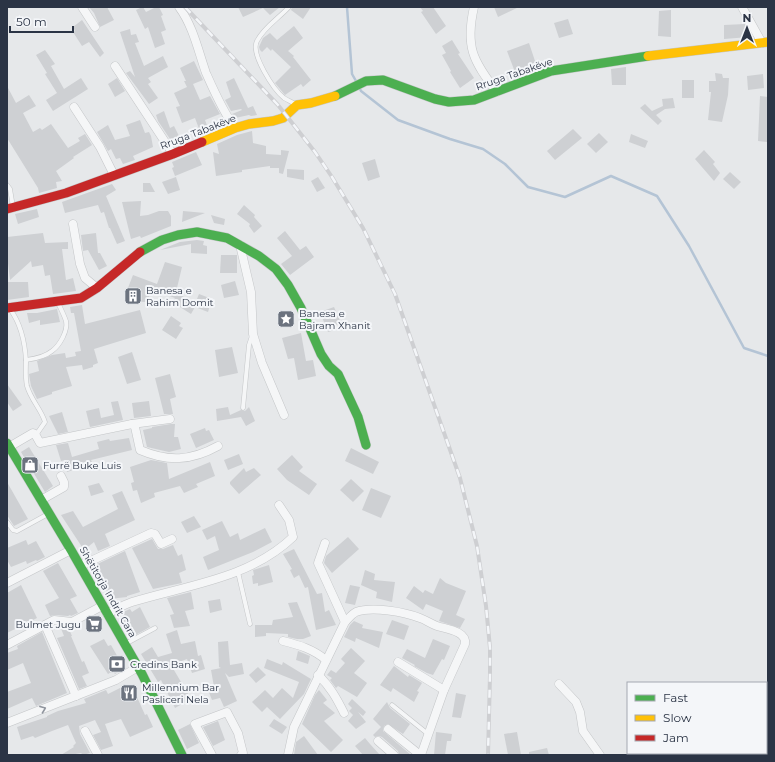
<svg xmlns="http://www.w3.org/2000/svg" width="775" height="762" viewBox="0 0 775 762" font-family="Montserrat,sans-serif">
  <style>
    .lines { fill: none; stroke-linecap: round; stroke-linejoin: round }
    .stream { stroke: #b4c4d5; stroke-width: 2.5 }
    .building { fill: #ced0d3 }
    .lane-casing { stroke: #c4c6c8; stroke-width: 5 }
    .street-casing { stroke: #c4c6c8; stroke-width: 9 }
    .fast-casing { stroke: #c4c6c8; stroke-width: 10 }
    .slow-casing { stroke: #c4c6c8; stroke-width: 10 }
    .jam-casing { stroke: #c4c6c8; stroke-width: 10 }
    .lane { stroke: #f5f6f7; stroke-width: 4 }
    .street { stroke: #f5f6f7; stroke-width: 8 }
    .fast { stroke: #4caf50; stroke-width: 9 }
    .slow { stroke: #ffc107; stroke-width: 9 }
    .jam { stroke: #c62828; stroke-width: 9 }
    .rail-casing { stroke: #cecfd2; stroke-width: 4 }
    .rail { stroke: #f4f6f9; stroke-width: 2.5; stroke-dasharray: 8; stroke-linecap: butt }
    .oneway { stroke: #90959e }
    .labels { text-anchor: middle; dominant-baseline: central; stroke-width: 4; stroke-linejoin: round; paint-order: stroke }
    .street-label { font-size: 10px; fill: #2b3445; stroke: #f4f6f9 }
    .poi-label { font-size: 10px; fill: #2b3445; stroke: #f4f6f9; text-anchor: start }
  </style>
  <rect width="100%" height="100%" fill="#e6e8ea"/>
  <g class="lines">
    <g class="stream">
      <polyline points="347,7 352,74 356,81"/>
      <polyline points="359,87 361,91 398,120 450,139 483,149 505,164 528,187 565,197 611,176 657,196 689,246 744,348 768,356"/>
    </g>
  </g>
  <g class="building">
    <polygon points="89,7 107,7 114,20 100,27 94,13"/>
    <polygon points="142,7 143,7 146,12 156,7 159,7 163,15 161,16 166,30 161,32 165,44 155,48 148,27 145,29 136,10"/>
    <polygon points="238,7 280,7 270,15 263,8 243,17"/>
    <polygon points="292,7 311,7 303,19 291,10"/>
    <polygon points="420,7 433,7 446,26 436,34 421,12 423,11"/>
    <polygon points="494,7 519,7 498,17"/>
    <polygon points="671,10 671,37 658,36 659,11"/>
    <polygon points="568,19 573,34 559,38 554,23"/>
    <polygon points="82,20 104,53 100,57 89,42 82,46 73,32 75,31 73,27"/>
    <polygon points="745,24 749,31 749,37 724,39 724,25"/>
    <polygon points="294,26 303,38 288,51 294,56 293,57 311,80 303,87 301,84 285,95 275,83 291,67 272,49 271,51 267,47 262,52 260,50 259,47 263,38 270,33 277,40"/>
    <polygon points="130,29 131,35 136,34 139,42 135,43 144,66 163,56 168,67 148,78 151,82 148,84 158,98 149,104 126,73 130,71 135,77 120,32"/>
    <polygon points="452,40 460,53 458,54 474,78 460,88 450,72 451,71 442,55 446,53 442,46"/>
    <polygon points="529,43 536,64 515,72 507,51"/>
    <polygon points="45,50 55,64 51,66 64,89 81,78 88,89 53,111 46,100 57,93 45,74 47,73 36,55"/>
    <polygon points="194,61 203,80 193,84 200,100 210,96 220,114 205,120 209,131 201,134 195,118 182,123 176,107 180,106 174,93 187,87 184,81 186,81 180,68"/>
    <polygon points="626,67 626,85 612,85 611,69"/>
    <polygon points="715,73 722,74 723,78 729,78 728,95 722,122 708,120 711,92 709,92 709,81 716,81"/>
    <polygon points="763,74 764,88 748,90 747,76"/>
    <polygon points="117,78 125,91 115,97 108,84"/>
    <polygon points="234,78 248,108 253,106 257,115 251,116 249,115 235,118 232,114 242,110 241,109 231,111 225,100 231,97 226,82"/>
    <rect x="682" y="80" width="12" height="18"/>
    <polygon points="7,86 16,103 29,95 36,106 23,113 33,132 40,128 42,130 51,124 68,148 80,141 78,138 85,134 92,145 73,157 74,158 56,171 62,181 56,182 57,188 39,193 38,188 7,138"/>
    <polygon points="760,96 768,97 767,142 758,141"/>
    <polygon points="673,98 675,108 665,109 656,115 662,121 658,125 640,108 645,104 652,111 663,106 662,99"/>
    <polygon points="164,111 170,128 174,126 182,142 174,145 158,121 156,115"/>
    <polygon points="140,120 145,133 149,132 151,136 153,147 133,156 135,160 123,164 120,158 116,159 111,149 108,151 97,132 108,125 115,140 130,136 126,125"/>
    <polygon points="573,129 582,138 555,160 547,151"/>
    <polygon points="252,131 253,143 266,146 266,154 281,155 281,150 289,151 283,174 279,173 279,168 270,168 270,166 242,170 242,172 216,176 213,152 219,154 217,144 237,135"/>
    <polygon points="599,133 608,142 596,153 587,144"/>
    <polygon points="631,134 648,141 645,148 629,142"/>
    <polygon points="704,150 715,162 713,164 720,173 714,181 695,159"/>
    <polygon points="196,152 202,165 175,176 172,168 174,167 172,162"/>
    <polygon points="375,159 380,177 368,181 362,163"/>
    <polygon points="287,169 304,170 304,180 287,177"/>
    <polygon points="730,172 741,182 734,189 723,179"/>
    <polygon points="176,177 180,190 168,194 162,182"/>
    <polygon points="318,177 325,188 317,192 311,181"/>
    <polygon points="143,183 150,183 155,192 143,192"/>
    <polygon points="112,184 116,190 106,196 125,241 117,244 110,228 109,228 104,212 101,213 98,205 65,213 62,202"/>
    <polygon points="141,201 140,216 148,215 159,211 168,211 171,216 171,226 141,238 140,236 131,239 122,202"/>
    <polygon points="244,205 255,215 254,217 262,226 254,233 249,226 250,224 237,214"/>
    <polygon points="37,209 39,217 18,224 15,214"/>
    <polygon points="183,211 205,213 182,222"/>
    <polygon points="211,215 225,219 224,225 214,223"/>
    <polygon points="285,231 300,250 306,246 314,257 290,275 281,264 292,256 277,238"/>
    <polygon points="43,233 45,243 68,242 68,249 62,249 66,280 73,278 76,291 53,294 50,275 45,276 43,265 32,267 31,261 10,280 7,255 7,237"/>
    <polygon points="96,233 98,253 100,253 107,266 99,270 88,250 83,251 81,235"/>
    <polygon points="197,240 204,241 203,245 207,246 207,254 191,253 191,244 160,250 180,242"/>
    <polygon points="221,255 237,255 237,273 220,273"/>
    <polygon points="165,262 182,267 176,292 195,304 199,294 212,299 208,312 195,307 191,314 172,302 175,298 153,290 146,302 125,301 126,293 133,275 157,284"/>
    <polygon points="235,281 239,295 224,298 221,285"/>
    <polygon points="7,282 28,282 29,297 7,300"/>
    <polygon points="82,305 85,324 140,310 146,333 94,349 98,363 93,365 93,367 83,370 82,365 66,367 72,386 52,392 52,394 37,399 31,386 29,374 39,371 37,361 52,355 65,353 66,358 76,356 75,352 81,351 74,313 71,313 70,307"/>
    <polygon points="334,307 341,323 333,326 335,330 328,332 320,312"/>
    <polygon points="57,309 60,322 40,325 40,320 29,323 27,313 37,313"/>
    <polygon points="171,316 181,323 179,326 183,328 176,339 162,330"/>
    <polygon points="301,333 306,361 313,360 316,376 298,380 294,358 288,359 282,338"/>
    <polygon points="232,347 238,373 219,377 215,350"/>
    <polygon points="132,352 141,380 127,384 118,357"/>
    <polygon points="170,374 176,397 170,399 173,414 164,414 155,378"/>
    <polygon points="7,384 22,405 13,411 7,402"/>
    <polygon points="118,401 123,420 90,427 86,411 99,408 101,418 114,415 111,402"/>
    <polygon points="149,401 151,416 134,418 132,403"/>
    <polygon points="228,407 230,415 241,410 245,411 249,407 255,421 246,426 241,417 217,421 216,409"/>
    <polygon points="62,412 68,432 58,434 49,416"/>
    <polygon points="171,424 175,424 174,437 178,437 181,449 169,452 147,447 143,430 152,428 152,427"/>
    <polygon points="205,428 206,431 209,430 214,440 196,448 190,434"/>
    <polygon points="129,438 132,450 91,460 93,464 67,472 65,460 61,461 56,445 68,443 72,457 99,449 97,442 109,439 110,441"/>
    <polygon points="29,447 53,486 45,492 21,452"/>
    <polygon points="351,448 379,462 373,474 345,461"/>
    <polygon points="239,454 243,464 228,470 224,460"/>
    <polygon points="292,455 303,467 299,471 317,484 309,495 287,480 277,469"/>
    <polygon points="151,460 167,463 169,479 210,462 215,476 196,484 198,487 184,493 180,486 154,493 155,497 141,503 137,490 133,491 131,483 134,482 130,467"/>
    <polygon points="244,468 246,472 254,468 261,475 239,494 230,484 230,482"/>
    <polygon points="351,479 364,491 353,502 340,490"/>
    <polygon points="7,482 28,519 14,526 7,515"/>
    <polygon points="99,483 104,492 91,496 88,486"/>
    <polygon points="371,488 391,496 381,518 362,510"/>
    <polygon points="122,491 135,520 105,534 110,546 98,551 94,542 84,550 61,515 73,511 83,527 118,509 112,495"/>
    <polygon points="194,516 201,527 187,533 181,522"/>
    <polygon points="222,521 230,537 238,533 240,540 265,528 272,542 253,552 208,570 203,557 219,550 215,536 207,540 202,530"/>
    <polygon points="348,537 359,549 332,573 324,563 326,556"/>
    <polygon points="152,539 158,549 163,549 173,545 178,556 182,554 186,570 179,573 182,583 153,589 132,548"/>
    <polygon points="26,540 28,545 36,541 45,557 37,561 36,560 27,564 26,561 11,567 7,560 7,548"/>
    <polygon points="294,549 317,594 322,593 325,612 329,610 336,625 316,630 308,587 305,588 299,575 294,578 290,570 292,569 283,554"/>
    <polygon points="125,551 140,592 127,596 127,597 109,599 101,578 98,579 91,567"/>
    <polygon points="58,563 77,596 70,599 78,613 71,616 70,615 68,616 55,615 50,616 45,605 59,598 43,571"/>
    <polygon points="269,565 273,582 258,586 258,583 253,584 252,576 254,575 253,570"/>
    <polygon points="365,570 375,574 374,580 395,582 392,602 376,598 377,592 361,585"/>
    <polygon points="440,578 446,583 466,591 456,615 465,619 460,628 439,621 443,611 426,604 423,610 406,598 414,586 423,593 425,590 433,594"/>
    <polygon points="21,585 37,618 7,633 7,593"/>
    <polygon points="350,585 360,587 355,605 345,603"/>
    <polygon points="191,592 194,609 185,611 190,626 174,628 170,615 174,614 167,598"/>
    <polygon points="220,599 222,610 210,613 208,601"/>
    <polygon points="297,602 311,636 303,639 297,639 288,637 288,634 266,633 266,636 255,637 255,625 272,625 273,620 293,617 288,603"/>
    <polygon points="140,607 150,627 132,637 119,614 130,609 132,612"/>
    <polygon points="392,620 409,626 404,640 386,634"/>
    <polygon points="354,621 363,625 362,628 383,632 379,648 356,638 355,642 344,637 350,625"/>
    <polygon points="60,626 68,627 72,636 71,636 82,662 84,661 89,673 82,676 87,686 79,689 57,638 64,636"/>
    <polygon points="177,630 181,644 195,641 198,656 201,655 205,669 192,673 187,659 171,665 191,699 175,708 161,680 158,682 141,654 152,647 158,657 172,653 166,634"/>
    <polygon points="42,632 67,693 36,706 32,698 7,709 7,692 31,683 23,663 7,670 7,653 18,649 17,646"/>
    <polygon points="104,639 108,646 111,645 124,668 115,674 113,671 108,674 90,646"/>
    <polygon points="433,639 450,646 444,660 442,659 433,675 427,673 414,666 415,665 402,658 407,649 425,658"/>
    <polygon points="228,641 230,665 242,663 244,674 229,677 225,673 237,701 224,707 220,698 212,700 208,690 214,687 211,670 221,668 219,667 218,642"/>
    <polygon points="351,648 365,661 354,673 367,683 357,697 338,686 336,688 330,680 332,678 327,675 331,670 336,673 345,663 341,659"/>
    <polygon points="298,651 310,656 308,664 296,660"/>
    <polygon points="267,659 282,665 283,662 311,679 304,694 280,719 267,707 262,712 252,702 265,690 273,698 282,688 293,698 299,682 264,668"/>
    <polygon points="394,666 408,677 409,675 422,683 417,691 419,692 414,702 393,688 391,692 380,685"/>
    <polygon points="258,667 266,675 256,683 249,675"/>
    <polygon points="120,688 122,692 133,688 145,715 147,714 153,727 130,737 121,719 105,724 113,746 101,750 93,735 101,732 95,720 79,726 80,734 90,753 83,755 81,753 70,755 61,755 74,747 73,746 76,743 68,725 52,731 35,738 33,736 21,740 17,727 47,717 47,716 58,711 86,703 84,699 106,690 108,694"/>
    <polygon points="319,690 327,700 323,703 335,713 324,721 343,740 331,752 302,724 315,695"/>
    <polygon points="456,693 466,695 461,718 452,717"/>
    <polygon points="352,699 366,712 363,716 358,712 366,722 356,729 348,721 353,715 349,711 352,708 348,704"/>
    <polygon points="387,702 390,708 410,724 403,734 388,724 384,726 383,731 411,755 399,755 398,751 382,737 379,736 375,737 373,735 381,727 373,719"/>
    <polygon points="274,719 287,727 282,734 269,726"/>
    <polygon points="218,721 225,740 213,746 203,727"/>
    <polygon points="190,724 199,743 187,749 178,730"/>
    <polygon points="436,732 452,734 451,741 447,741 445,755 434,755"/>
    <polygon points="517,732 521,755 508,755 504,734"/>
    <polygon points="304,736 318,755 294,755 296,742"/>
    <polygon points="365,738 370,744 380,755 363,755 355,746"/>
    <polygon points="547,748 549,755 529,755 529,752"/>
  </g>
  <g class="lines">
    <defs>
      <g id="lane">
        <path d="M 289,7 C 278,19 264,27 257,41 C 250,54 274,90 284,98 C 287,100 292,102 295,104"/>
        <polyline points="7,185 10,189 13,207"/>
        <path d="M 10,309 C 21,324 25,342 26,361 C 26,370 25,377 27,386 C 31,400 41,409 45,422 L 36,435"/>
        <path d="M 26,360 C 34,359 46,356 52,351 C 60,345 68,331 66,321 C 64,315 61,309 58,303"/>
        <polyline points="243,408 249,345 252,336"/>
        <polyline points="7,522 13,530 17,531 48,514"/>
        <polyline points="238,572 250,624"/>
        <polyline points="127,643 155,628"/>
        <polyline points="392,705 428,734"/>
      </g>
      <g id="street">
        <polyline points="82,7 95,27"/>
        <path d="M 179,7 C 193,26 198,50 206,73 C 214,91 223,112 235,128"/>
        <path d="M 474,7 C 465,47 473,61 497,92"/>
        <polyline points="742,7 762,43"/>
        <polyline points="115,66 173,154"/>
        <polyline points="74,107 100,147 114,175"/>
        <polyline points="73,224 80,264 85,278 97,288"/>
        <polyline points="240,245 251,292 253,334 262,363 284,415"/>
        <polyline points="132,424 170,419"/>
        <path d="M 9,447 L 33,433 L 35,434 L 40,443 L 132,424 L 135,427 L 140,450 C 168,462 191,461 218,446"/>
        <polyline points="41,500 64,487 64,482 61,476"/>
        <polyline points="325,543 318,563 345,622"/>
        <polyline points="80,566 151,533 155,534 161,544 172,539"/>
        <polyline points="7,583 71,550"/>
        <path d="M 107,614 C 115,610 123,605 132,602 C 187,585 249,579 293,537 L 289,520 L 279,505"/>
        <polyline points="45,625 76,696"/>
        <path d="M 283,641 C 299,645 313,649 326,660"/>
        <polyline points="7,645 54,620 72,622 102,606"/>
        <polyline points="398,662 444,690"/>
        <path d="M 318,675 C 330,686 337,699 344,713"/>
        <polyline points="559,684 576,702 580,712 583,731 600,755"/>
        <polyline points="7,723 116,680 138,667"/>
        <polyline points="388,729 420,755"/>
        <polyline points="85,731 98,755"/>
        <polyline points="378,741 394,755"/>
        <polyline points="212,755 195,724 227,712 238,733 243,753 241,755"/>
        <path d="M 288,755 L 294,727 L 345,622 C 348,619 352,614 356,612 C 372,606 405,612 420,618 C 426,620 431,624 437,626 C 446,629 467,631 465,644 L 444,690 L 421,755"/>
      </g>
      <g id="fast">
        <polyline points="335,96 366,81 383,80 435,99 449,102 474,100 551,71 648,56"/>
        <polyline points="140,252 162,240 178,235 197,232 227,238 259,256 276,269 288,285 301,308 321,354 329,366 338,374 358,417 366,445"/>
        <polyline points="7,443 71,550 142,674 182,755"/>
      </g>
      <g id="slow">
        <polyline points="648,56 768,42"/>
        <polyline points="202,142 235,128 249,124 273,121 283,118 297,105 311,103 335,96"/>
      </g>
      <g id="jam">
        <polyline points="7,209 66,193 173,154 202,142"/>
        <polyline points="7,308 81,298 97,288 140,252"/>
      </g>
    </defs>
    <use href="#lane" class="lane-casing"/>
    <use href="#street" class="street-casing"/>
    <use href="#fast" class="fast-casing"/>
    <use href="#slow" class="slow-casing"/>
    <use href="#jam" class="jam-casing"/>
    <use href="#lane" class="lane"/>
    <use href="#street" class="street"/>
    <use href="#fast" class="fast"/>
    <use href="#slow" class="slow"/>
    <use href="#jam" class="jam"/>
    <defs>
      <polyline id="rail" points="185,7 278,105 315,152 332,177 363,228 395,294 460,478 477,546 486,606 490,648 490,675 488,755"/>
    </defs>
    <use href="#rail" class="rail-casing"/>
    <use href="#rail" class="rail"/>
  </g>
  <defs><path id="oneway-chevron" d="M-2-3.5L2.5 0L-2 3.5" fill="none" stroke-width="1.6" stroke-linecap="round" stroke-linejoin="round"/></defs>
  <use class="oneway" href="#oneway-chevron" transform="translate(43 709) rotate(-21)"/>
  <defs>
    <symbol id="building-square" viewBox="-11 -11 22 22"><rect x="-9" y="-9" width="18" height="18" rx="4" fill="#6c737f" stroke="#f4f6f9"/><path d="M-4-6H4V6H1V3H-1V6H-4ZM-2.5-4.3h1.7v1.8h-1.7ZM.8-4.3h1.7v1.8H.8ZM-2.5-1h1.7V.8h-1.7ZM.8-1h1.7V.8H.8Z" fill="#fff"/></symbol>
    <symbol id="sight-square" viewBox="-11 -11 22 22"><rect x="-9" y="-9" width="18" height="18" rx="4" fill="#6c737f" stroke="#f4f6f9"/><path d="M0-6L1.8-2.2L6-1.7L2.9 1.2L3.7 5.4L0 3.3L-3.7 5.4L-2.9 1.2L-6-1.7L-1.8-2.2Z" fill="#fff"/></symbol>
    <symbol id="shop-square" viewBox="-11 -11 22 22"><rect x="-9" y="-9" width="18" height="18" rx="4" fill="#6c737f" stroke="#f4f6f9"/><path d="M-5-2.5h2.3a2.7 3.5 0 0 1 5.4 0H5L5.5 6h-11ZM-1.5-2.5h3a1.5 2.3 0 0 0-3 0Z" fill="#fff"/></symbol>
    <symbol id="supermarket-square" viewBox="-11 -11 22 22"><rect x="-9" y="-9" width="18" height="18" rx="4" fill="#6c737f" stroke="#f4f6f9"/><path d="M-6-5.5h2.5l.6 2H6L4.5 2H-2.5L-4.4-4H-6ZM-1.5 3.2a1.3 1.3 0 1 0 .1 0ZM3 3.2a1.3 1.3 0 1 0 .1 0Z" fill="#fff"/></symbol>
    <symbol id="bank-square" viewBox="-11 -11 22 22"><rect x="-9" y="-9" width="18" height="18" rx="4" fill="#6c737f" stroke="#f4f6f9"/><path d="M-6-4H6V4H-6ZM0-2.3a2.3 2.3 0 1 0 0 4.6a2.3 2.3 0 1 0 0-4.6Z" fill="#fff"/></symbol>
    <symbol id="restaurant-square" viewBox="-11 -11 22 22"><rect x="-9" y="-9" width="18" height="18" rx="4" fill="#6c737f" stroke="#f4f6f9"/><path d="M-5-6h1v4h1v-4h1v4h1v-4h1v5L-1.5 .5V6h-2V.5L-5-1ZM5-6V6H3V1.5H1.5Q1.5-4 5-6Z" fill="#fff"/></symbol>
  </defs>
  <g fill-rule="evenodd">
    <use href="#building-square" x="123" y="286" width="20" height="20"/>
    <use href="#sight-square" x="276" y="309" width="20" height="20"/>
    <use href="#shop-square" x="20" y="455" width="20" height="20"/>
    <use href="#supermarket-square" x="84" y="614" width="20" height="20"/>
    <use href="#bank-square" x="107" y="654" width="20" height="20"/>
    <use href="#restaurant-square" x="119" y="683" width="20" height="20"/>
  </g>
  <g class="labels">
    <g class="street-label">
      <text transform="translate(514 74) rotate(-19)">Rruga Tabakëve</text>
      <text transform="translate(198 132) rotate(-21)">Rruga Tabakëve</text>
      <text transform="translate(108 592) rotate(60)">Shëtitorja Indrit Cara</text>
    </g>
    <g class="poi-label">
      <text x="146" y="290">Banesa e<tspan x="146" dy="12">Rahim Domit</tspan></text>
      <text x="299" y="313">Banesa e<tspan x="299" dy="12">Bajram Xhanit</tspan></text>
      <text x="43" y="465">Furrë Buke Luis</text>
      <text x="81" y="624" text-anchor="end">Bulmet Jugu</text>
      <text x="130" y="664">Credins Bank</text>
      <text x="142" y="687">Millennium Bar<tspan x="142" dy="12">Pasliceri Nela</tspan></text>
    </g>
  </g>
  <rect width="775" height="762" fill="none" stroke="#2b3445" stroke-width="16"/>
  <rect x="627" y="682" width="140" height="72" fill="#f4f6f9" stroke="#a4a8b1"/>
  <rect x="635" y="695" width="20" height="6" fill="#4caf50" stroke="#a4a8b1"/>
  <text x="663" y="702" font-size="12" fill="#2b3445">Fast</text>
  <rect x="635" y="715" width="20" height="6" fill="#ffc107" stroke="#a4a8b1"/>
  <text x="663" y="722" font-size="12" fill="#2b3445">Slow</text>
  <rect x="635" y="735" width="20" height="6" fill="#c62828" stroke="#a4a8b1"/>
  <text x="663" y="742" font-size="12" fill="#2b3445">Jam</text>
  <g transform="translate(747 28)" stroke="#f4f6f9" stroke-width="3" paint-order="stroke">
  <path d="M0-3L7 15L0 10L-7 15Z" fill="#2b3445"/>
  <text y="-6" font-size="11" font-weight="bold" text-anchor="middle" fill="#2b3445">N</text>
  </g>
  <path d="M10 26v6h63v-6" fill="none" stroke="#2b3445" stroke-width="2"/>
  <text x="16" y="26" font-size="12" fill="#2b3445" stroke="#f4f6f9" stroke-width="3" paint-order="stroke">50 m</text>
</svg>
